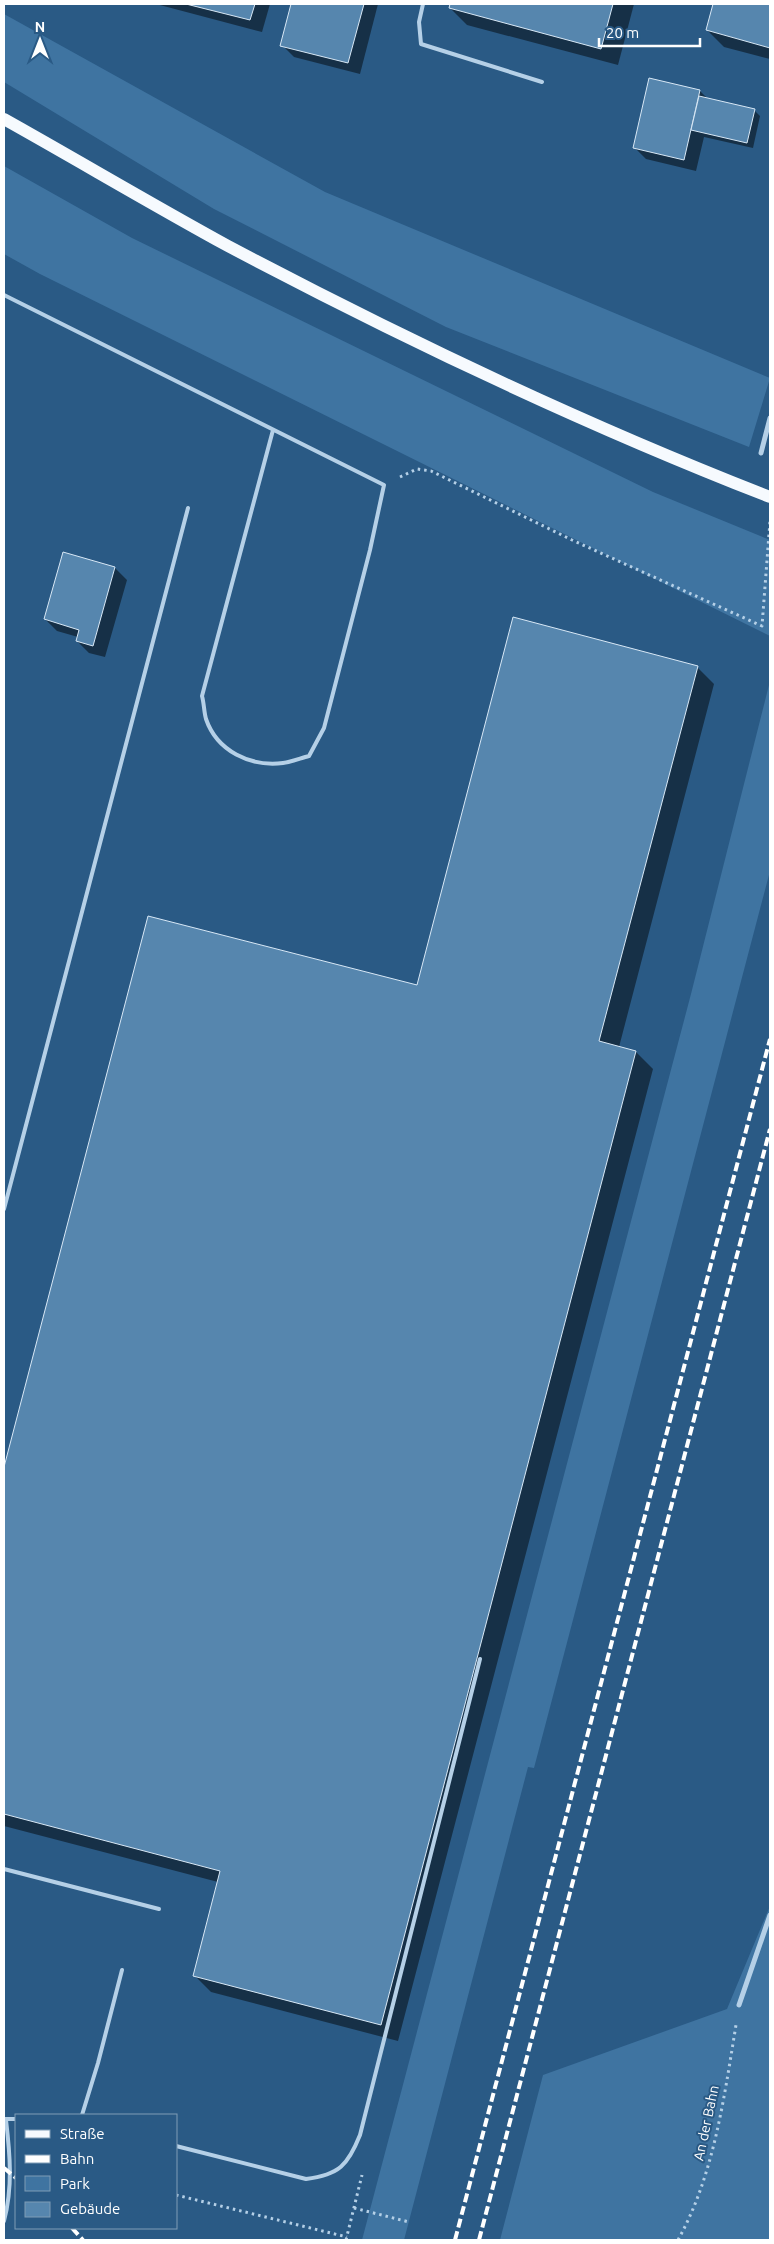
<svg xmlns="http://www.w3.org/2000/svg" width="774" height="2244" viewBox="0 0 774 2244" font-family="Ubuntu,sans-serif">
  <style>
    .green { fill: #3f74a1 }
    .shadow { fill: #0007 }
    .building { fill: #5686ae; stroke: #d8e8f6 }
    .lines { fill: none; stroke-linecap: round; stroke-linejoin: round }
    .path { stroke: #b5d0e7; stroke-width: 3; stroke-dasharray: 2.5 4; stroke-linecap: butt }
    .lane { stroke: #b5d0e7; stroke-width: 4 }
    .street { stroke: #b5d0e7; stroke-width: 5 }
    .primary { stroke: #f6fafe; stroke-width: 12 }
    .rail { stroke: #fff; stroke-width: 4; stroke-dasharray: 9 4; stroke-linecap: butt }
    .labels { text-anchor: middle; dominant-baseline: central; stroke-width: 4; stroke-linejoin: round; paint-order: stroke }
    .street-label { font-size: 14px; fill: #fff; stroke: #2a5a85 }
  </style>
  <rect width="100%" height="100%" fill="#2a5a85"/>
  <g class="green">
    <polygon points="4,14 325,192 770,378 749,447 446,327 214,209 4,82"/>
    <polygon points="4,166 132,238 653,492 770,540 770,636 40,274 4,254"/>
    <polygon points="770,681 770,871 534,1768 528,1767 404,2240 362,2240 691,994"/>
    <polygon points="770,1906 770,2240 500,2240 543,2075 727,2009"/>
  </g>
  <g class="shadow">
    <polygon points="156,4 270,4 262,32"/>
    <polygon points="293,4 378,4 360,74 294,57 282,45"/>
    <polygon points="451,4 634,4 618,65 467,25 450,8"/>
    <polygon points="715,4 770,4 770,59 724,47 707,30"/>
    <polygon points="650,80 700,91 708,99 754,110 760,116 753,148 704,137 696,171 646,159 634,147"/>
    <polygon points="64,554 115,568 127,580 105,657 89,653 77,641 78,637 57,631 45,619"/>
    <polygon points="697,667 714,684 619,1047 636,1052 653,1069 398,2041 211,1992 194,1975 218,1882 4,1826 4,1472 149,917 417,987"/>
  </g>
  <g class="building">
    <polygon points="186,4 255,4 250,20"/>
    <polygon points="291,4 364,4 348,63 280,46"/>
    <polygon points="450,4 613,4 601,49 449,8"/>
    <polygon points="713,4 770,4 770,48 706,30"/>
    <polygon points="649,78 700,90 684,160 633,148"/>
    <polygon points="699,96 755,109 747,143 691,130"/>
    <polygon points="63,552 115,567 93,646 76,641 79,630 44,619"/>
    <polygon points="513,617 698,666 599,1041 636,1051 381,2025 193,1976 220,1871 4,1814 4,1467 148,916 417,985"/>
  </g>
  <g class="lines">
    <g class="path">
      <polyline points="400,477 417,469 431,471 572,540 762,626 770,521"/>
      <polyline points="176,2195 347,2237"/>
      <polyline points="354,2208 409,2222"/>
      <polyline points="346,2240 362,2175"/>
      <path d="M 678,2240 C 714,2175 724,2098 736,2025"/>
    </g>
    <g class="lane">
      <polyline points="423,4 419,22 421,44 542,82"/>
      <path d="M 4,295 L 384,485 L 370,550 L 324,728 L 309,756 C 301,758 292,762 283,763 C 250,767 217,751 206,719 C 204,712 204,703 202,696 L 273,430"/>
      <polyline points="4,1209 188,508"/>
      <polyline points="4,1869 159,1909"/>
      <polyline points="82,2115 98,2063 122,1970"/>
      <polyline points="4,2119 16,2119"/>
      <path d="M 176,2146 L 306,2179 C 339,2175 348,2165 360,2135 L 480,1659"/>
      <path d="M 4,2221 C 13,2187 10,2154 6,2120"/>
    </g>
    <g class="street">
      <polyline points="761,453 770,418"/>
      <polyline points="739,2005 770,1915"/>
    </g>
    <path class="primary" d="M 4,119 C 79,161 153,205 228,246 C 404,339 585,425 770,497"/>
    <g class="rail">
      <polyline points="4,2168 16,2178"/>
      <polyline points="72,2228 83,2240"/>
      <polyline points="455,2240 770,1039"/>
      <polyline points="479,2240 770,1129"/>
    </g>
  </g>
  <g class="labels">
    <g class="street-label">
      <text transform="translate(706 2123) rotate(-78)">An der Bahn</text>
    </g>
  </g>
  <rect width="774" height="2244" fill="none" stroke="#ffffff" stroke-width="10"/>
  <rect x="15" y="2114" width="162" height="115" fill="#2a5a85" stroke="#7f9cb6"/>
  <rect x="25" y="2130" width="25" height="8" fill="#f6fafe" stroke="#7f9cb6"/>
  <text x="60" y="2139" font-size="15" fill="#ffffff">Straße</text>
  <rect x="25" y="2155" width="25" height="8" fill="#ffffff" stroke="#7f9cb6"/>
  <text x="60" y="2164" font-size="15" fill="#ffffff">Bahn</text>
  <rect x="25" y="2176" width="25" height="15" fill="#3f74a1" stroke="#7f9cb6"/>
  <text x="60" y="2189" font-size="15" fill="#ffffff">Park</text>
  <rect x="25" y="2202" width="25" height="15" fill="#5686ae" stroke="#7f9cb6"/>
  <text x="60" y="2214" font-size="15" fill="#ffffff">Gebäude</text>
  <g transform="translate(40 40)" stroke="#2a5a85" stroke-width="4" paint-order="stroke">
  <path d="M0-4L9 19L0 12L-9 19Z" fill="#ffffff"/>
  <text y="-8" font-size="14" font-weight="bold" text-anchor="middle" fill="#ffffff">N</text>
  </g>
  <path d="M599 38v8h101v-8" fill="none" stroke="#ffffff" stroke-width="2.5"/>
  <text x="606" y="38" font-size="15" fill="#ffffff" stroke="#2a5a85" stroke-width="4" paint-order="stroke">20 m</text>
</svg>
